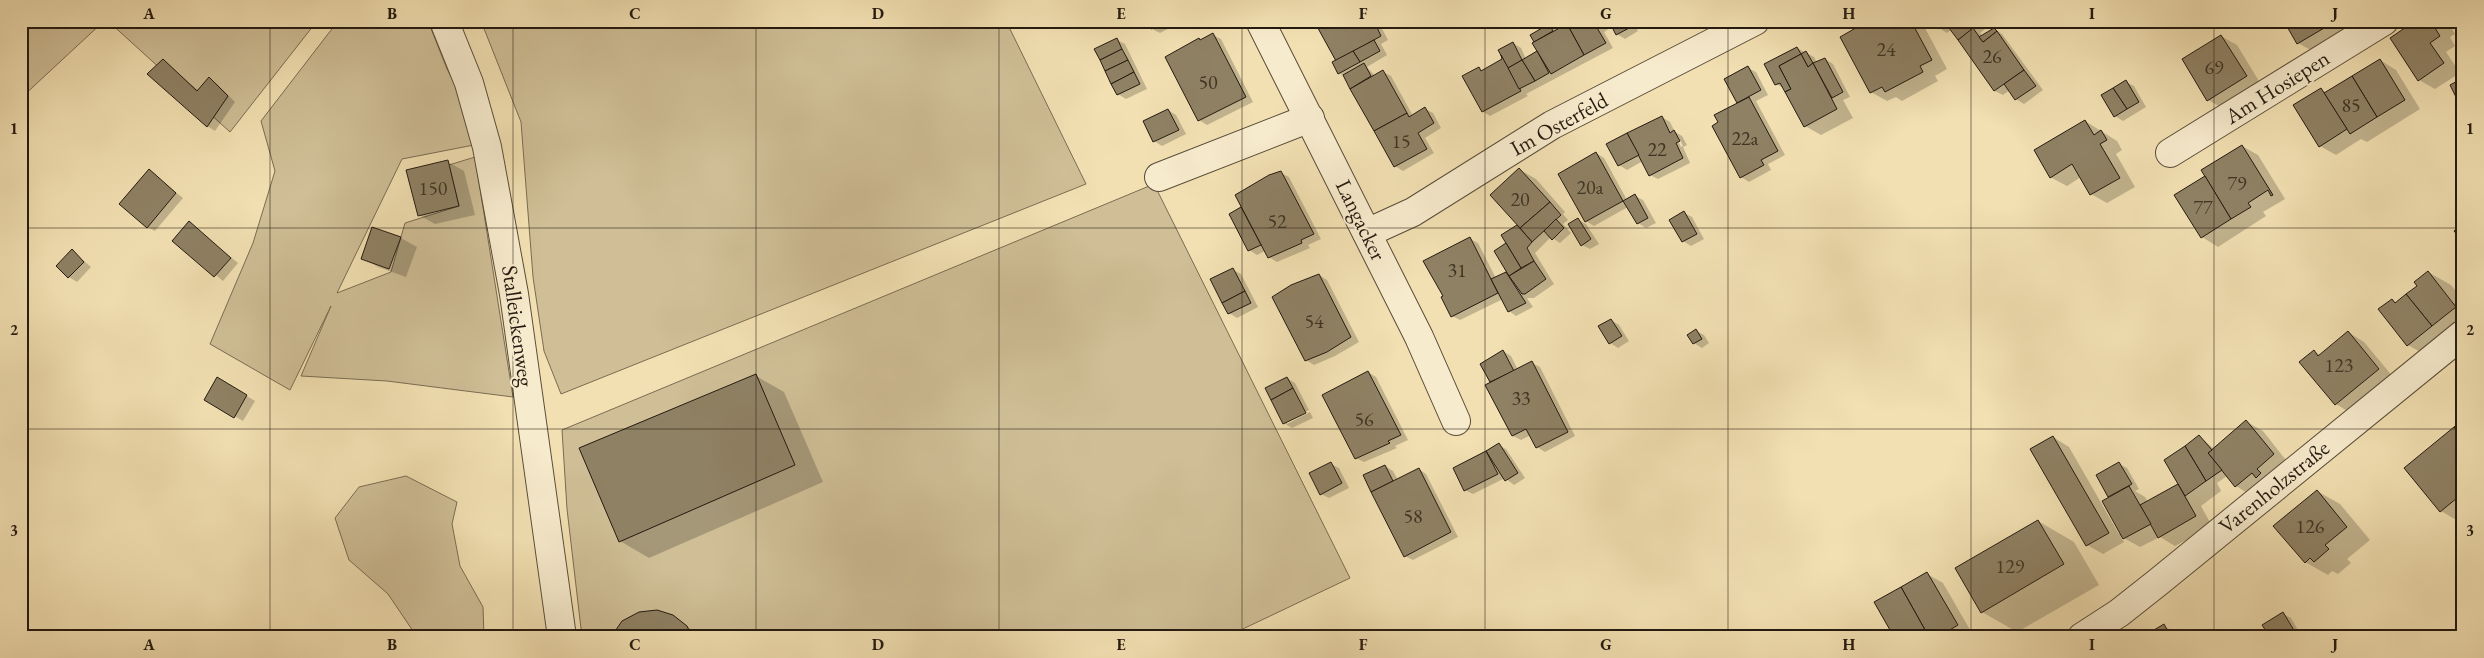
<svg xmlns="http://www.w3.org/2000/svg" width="2484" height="658" viewBox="0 0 2484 658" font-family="'EB Garamond',serif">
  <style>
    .green { fill: #cfbe96; stroke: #7a6c53 }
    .shadow { fill: #0003; fill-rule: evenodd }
    .building { fill: #8f8164; stroke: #241a10 }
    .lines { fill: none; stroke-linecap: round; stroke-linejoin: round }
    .minor-casing { stroke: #584c38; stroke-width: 30 }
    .minor { stroke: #f7ebcd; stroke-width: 28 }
    .grid { fill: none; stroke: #241a10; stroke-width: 1; stroke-opacity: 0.55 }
    .labels { text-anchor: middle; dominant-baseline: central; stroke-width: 4; stroke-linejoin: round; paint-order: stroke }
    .number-label { font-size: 20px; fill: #3f3425 }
    .street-label { font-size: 22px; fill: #241a10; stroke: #f7ebcd }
    .neatline { fill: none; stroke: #241a10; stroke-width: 2 }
    .grid-label { font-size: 16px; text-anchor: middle; font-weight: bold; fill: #241a10 }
  </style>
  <rect width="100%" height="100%" fill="#f2e0b2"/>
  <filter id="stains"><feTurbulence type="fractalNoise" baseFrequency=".004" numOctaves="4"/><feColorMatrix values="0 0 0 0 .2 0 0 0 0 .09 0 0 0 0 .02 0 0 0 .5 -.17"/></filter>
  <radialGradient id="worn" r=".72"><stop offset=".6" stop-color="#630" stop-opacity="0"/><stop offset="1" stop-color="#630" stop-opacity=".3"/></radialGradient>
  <g class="green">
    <polygon points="21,21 104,21 21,98"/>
    <polygon points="108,21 317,21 230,132"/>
    <polygon points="338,21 428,21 447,69 458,90 474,145 402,159 337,293 391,272 405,223 459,206 449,165 475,157 513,397 387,381 301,376 331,306 290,390 210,344 253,243 275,171 261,121"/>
    <polygon points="481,21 1006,21 1086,184 561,394 544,351 533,277 521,122"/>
    <polygon points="1154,184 1350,578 1226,637 582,637 567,509 562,430"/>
    <polygon points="406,476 457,502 452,524 460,566 483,607 484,637 417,637 388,594 349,560 335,518 359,487"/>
  </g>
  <g class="shadow">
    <polygon points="1148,21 1183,21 1160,33 1152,29"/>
    <polygon points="1315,21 1378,21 1388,40 1381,44 1387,55 1367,67 1375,76 1383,72 1391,76 1413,116 1425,109 1433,113 1441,128 1425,138 1434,153 1403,171 1395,166 1345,77 1339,73 1337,62"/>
    <polygon points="1574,21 1633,21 1638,31 1625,39 1617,34 1613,26 1604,32 1613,48 1526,94 1528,96 1490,116 1482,111 1479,69 1483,71 1503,60 1513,43 1521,48 1526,59 1539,52 1531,35 1549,26 1557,30"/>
    <polygon points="1639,21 1661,21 1648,29"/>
    <polygon points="1870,21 1981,21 1986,28 1980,33 1983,36 1994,29 2002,34 2043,90 2024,104 2016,99 2010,90 2003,95 1995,91 1952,29 1947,33 1939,28 1934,21 1925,28 1947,69 1935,76 1938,81 1902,101 1896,97 1887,101 1871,92"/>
    <polygon points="2289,21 2354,21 2358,27 2314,52 2298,43"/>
    <polygon points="2418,21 2447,21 2455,34 2450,37 2455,46 2446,52 2460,73 2435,89 2419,80"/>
    <polygon points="1213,35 1221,39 1253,102 1207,125 1199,120 1199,39 1201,40"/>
    <polygon points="2221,36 2237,45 2262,86 2224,109 2208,100"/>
    <polygon points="1117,40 1125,44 1147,89 1126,99 1118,94 1096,50"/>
    <polygon points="1797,48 1814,57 1817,63 1825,59 1833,64 1850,97 1843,100 1853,118 1821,135 1805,126 1785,89 1776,84"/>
    <polygon points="163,60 199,91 210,79 217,84 235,102 215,131 207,126"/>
    <polygon points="2380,60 2396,70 2420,109 2367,142 2361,139 2336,155 2320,146 2321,90 2327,93"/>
    <polygon points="1748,68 1756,72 1768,95 1756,101 1785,155 1768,164 1771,170 1749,182 1741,177 1738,104 1725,80"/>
    <polygon points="2126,82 2134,86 2146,107 2123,121 2115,116"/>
    <polygon points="1168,110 1176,115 1186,134 1162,146 1154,141"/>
    <path d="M 1662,117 L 1670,122 L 1675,132 L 1682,136 L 1687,145 L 1683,147 L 1690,163 L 1658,179 L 1650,175 L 1643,161 L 1627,170 L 1619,165 ZM 1676,136 L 1678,136 L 1683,146 L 1681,147 Z"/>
    <polygon points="2085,121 2117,141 2122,150 2116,154 2135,187 2107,203 2091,194 2081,177 2067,186 2050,177"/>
    <polygon points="2242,146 2258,155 2285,199 2263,212 2266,216 2218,247 2202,237 2206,176"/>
    <polygon points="1596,153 1604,158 1627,200 1635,196 1643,200 1656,223 1646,228 1638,223 1628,207 1594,226 1586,221"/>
    <polygon points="448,162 464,171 475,215 435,224 419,215"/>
    <polygon points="1520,170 1536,179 1565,212 1563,214 1568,220 1563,224 1571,233 1560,243 1551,237 1535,253 1554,284 1534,298 1527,298 1533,307 1516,316 1509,311 1503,299 1460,320 1452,316 1470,239 1478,243 1496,278 1508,272 1508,244 1503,236 1519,225"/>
    <polygon points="149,171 183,198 155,231 147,227"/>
    <polygon points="1281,173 1289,177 1321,239 1308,245 1310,248 1277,262 1269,257 1265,251 1257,255 1249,250 1230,214 1243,208"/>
    <polygon points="1684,213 1692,217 1704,239 1691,246 1683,241"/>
    <polygon points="1578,220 1586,224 1599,244 1590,249 1582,245"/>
    <polygon points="189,223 238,263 223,281 174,241"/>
    <polygon points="373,228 401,238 417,247 406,277 378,267 362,258"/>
    <polygon points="72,251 91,267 77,282 69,277"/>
    <polygon points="1233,270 1241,274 1258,307 1237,318 1229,313"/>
    <polygon points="2428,272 2451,285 2463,300 2463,333 2443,365 2408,345 2392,300 2397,303 2419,286"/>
    <polygon points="1319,275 1327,280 1359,342 1335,356 1314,365 1306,360"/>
    <polygon points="1611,320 1619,325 1629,341 1618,348 1610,343"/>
    <polygon points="1696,331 1704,335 1709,343 1702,348 1694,343"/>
    <polygon points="2348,332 2364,342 2394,378 2352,414 2336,404 2314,351 2320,355"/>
    <polygon points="1503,351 1511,356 1518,370 1532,363 1540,367 1575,436 1545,452 1537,447 1531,435 1521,440 1513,436 1482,365"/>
    <polygon points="1368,372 1376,377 1408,440 1395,446 1397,448 1364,462 1356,458"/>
    <polygon points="756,376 784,392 823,482 649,558 620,541"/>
    <polygon points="1287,378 1295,383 1309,410 1287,421 1287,424 1310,412 1313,418 1292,428 1284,423"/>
    <polygon points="218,379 255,401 243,421 206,399"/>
    <polygon points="2247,422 2263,431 2289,464 2252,496 2236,486 2227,476 2217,483 2221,491 2201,506 2212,526 2175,546 2160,537 2140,547 2120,536 2124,542 2103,554 2087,545 2053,437 2069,447 2119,534 2121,533 2111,498 2097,476 2119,464 2127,468 2139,489 2135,491 2145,497 2148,502 2180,484 2199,436 2214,449"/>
    <polygon points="2463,422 2463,524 2441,511"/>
    <polygon points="1498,445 1506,449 1525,478 1514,485 1505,478 1473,494 1465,490 1455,468"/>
    <polygon points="1331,464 1339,468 1349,488 1329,498 1321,494"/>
    <polygon points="1385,466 1393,471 1398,480 1419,469 1426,474 1458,537 1413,560 1405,556"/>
    <polygon points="2317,491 2340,504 2370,540 2347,559 2351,563 2338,574 2332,571 2328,575 2305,562"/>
    <polygon points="2038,521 2074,542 2099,585 2017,632 1982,612"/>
    <polygon points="1927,574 1943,583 1973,635 1969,637 1895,637"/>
    <polygon points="2283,614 2291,618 2302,637 2271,637"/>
    <polygon points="672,616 695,632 697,637 612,637"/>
    <polygon points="2164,626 2183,637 2145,637"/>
  </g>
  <g class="building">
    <polygon points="1147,21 1167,21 1151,29"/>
    <polygon points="1314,21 1374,21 1381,36 1336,61"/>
    <polygon points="1572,21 1593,21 1606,43 1584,55 1567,24"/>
    <polygon points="1609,21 1628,21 1631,27 1616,35"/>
    <polygon points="1868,21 1911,21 1932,60 1920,66 1923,72 1885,92 1882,87 1870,93 1840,37"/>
    <polygon points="1933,21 1949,21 1938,29"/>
    <polygon points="1957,21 1977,21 1979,24 1958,40 1949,28"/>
    <polygon points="2287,21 2336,21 2297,44 2285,23"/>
    <polygon points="2415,21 2438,21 2440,25 2435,28 2440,36 2430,43 2444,63 2418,81 2390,38"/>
    <polygon points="1549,24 1553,31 1534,42 1530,35"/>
    <polygon points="1567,24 1584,55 1551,74 1532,43"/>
    <polygon points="1973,28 1983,42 1997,31 2024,70 1994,91 1958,40"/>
    <polygon points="1994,28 1997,31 1983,42 1979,37"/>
    <polygon points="1213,33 1246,97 1198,121 1165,57 1199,38 1200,40"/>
    <polygon points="2221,35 2247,76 2207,101 2182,59"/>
    <polygon points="1117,38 1122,49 1100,60 1094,49"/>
    <polygon points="1374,40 1380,51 1360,62 1353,51"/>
    <polygon points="1513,42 1522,60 1508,68 1498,50"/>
    <polygon points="1797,47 1801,54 1779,66 1791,89 1785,92 1780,83 1775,85 1764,64"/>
    <polygon points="1122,49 1128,60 1105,71 1100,60"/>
    <polygon points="1353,51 1360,62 1338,74 1332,62"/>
    <polygon points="1537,51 1549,73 1535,81 1522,60"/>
    <polygon points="1806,51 1813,63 1808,67 1801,54"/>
    <polygon points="1801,54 1808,67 1813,63 1837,109 1804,127 1785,92 1791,89 1779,66"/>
    <polygon points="1501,55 1521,91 1482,112 1462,76 1479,67 1481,71 1502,59"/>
    <polygon points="1825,58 1843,92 1832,98 1813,63"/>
    <polygon points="163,59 197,91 209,77 228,96 207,127 147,74"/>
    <polygon points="2380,59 2405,100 2377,117 2352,76"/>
    <polygon points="1128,60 1134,72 1111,84 1105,71"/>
    <polygon points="1522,60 1535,81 1519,89 1508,68"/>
    <polygon points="1364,63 1371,76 1350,89 1343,75"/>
    <polygon points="1748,66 1761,90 1737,103 1724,79"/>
    <polygon points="1383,70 1407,113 1374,131 1350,89"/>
    <polygon points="2024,70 2036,86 2015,100 2004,84"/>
    <polygon points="1134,72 1140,84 1117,95 1111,84"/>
    <polygon points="2352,76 2377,117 2350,134 2324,93"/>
    <polygon points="2463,78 2463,107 2461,107 2450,85"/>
    <polygon points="2126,80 2139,102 2127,109 2113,88"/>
    <polygon points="2113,88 2127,109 2114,117 2101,95"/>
    <polygon points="2321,88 2347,129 2319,147 2293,105"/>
    <polygon points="1749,97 1778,151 1761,160 1764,165 1740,178 1712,126 1718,122 1714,115"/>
    <polygon points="1425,107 1434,123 1418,133 1427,149 1394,167 1374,131 1407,113 1409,117"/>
    <polygon points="1168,109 1179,130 1153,142 1143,121"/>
    <polygon points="1662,116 1670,133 1674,130 1680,141 1676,143 1683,158 1649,176 1627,133"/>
    <polygon points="2085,120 2094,135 2101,130 2107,140 2100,144 2120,178 2090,195 2072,164 2050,178 2034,150"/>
    <polygon points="1627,133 1639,155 1618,166 1606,144"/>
    <polygon points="2242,145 2273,195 2271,196 2268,190 2248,203 2251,207 2231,219 2201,170"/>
    <polygon points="1596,152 1623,201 1585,222 1558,174"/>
    <polygon points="448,160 459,206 418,216 406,170"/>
    <polygon points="1519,168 1550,202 1520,228 1490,195"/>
    <polygon points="149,169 176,193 147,228 119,204"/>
    <polygon points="1281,171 1314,234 1301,240 1302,243 1268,258 1235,195 1269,175"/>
    <polygon points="2205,176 2231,219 2201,238 2174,195"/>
    <polygon points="1635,194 1648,218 1637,224 1623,201"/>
    <polygon points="1550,202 1561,215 1532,242 1520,228"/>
    <polygon points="1241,207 1261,245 1248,251 1229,214"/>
    <polygon points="1684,211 1697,234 1682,242 1669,220"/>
    <polygon points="1578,218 1591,239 1581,246 1568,224"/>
    <polygon points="1556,219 1564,228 1552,240 1544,231"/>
    <polygon points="189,221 231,258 214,277 172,241"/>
    <polygon points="2463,223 2463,242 2454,231"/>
    <polygon points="1517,225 1532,242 1527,248 1534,261 1521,268 1501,235"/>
    <polygon points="372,227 401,237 389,269 361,259"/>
    <polygon points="1470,237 1498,293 1451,317 1441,297 1443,296 1423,261"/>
    <polygon points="1506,243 1521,268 1509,276 1494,251"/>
    <polygon points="72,249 84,262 68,278 56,266"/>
    <polygon points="1534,261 1546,279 1525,294 1522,294 1509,276"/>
    <polygon points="1233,268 1245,291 1222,303 1210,279"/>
    <polygon points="2428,271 2456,307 2432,326 2406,294 2417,286 2414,282"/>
    <polygon points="1506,272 1526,303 1508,312 1491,279"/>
    <polygon points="1319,274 1351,337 1327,352 1305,361 1272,297 1291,285"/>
    <polygon points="1245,291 1251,303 1228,314 1222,303"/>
    <polygon points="2406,294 2432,326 2407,346 2378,309 2392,299 2395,303"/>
    <polygon points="1611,319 1622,336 1609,344 1598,326"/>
    <polygon points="1696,329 1702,339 1693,344 1687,335"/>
    <polygon points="2348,331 2379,369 2335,405 2299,362 2314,350 2318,356"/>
    <polygon points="1503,350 1514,371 1490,382 1480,364"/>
    <polygon points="1532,361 1568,432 1536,448 1526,429 1512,436 1485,385"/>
    <polygon points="1368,371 1401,435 1388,441 1390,443 1355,459 1322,395"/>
    <polygon points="756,374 795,465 619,542 579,448"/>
    <polygon points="217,377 247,395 234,418 204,400"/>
    <polygon points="1287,377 1293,388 1271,400 1265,388"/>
    <polygon points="1293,388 1306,413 1283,424 1271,400"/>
    <polygon points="2246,420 2274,454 2257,469 2261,473 2256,478 2252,473 2235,487 2208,453"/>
    <polygon points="2463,420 2463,438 2454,427"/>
    <polygon points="2454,427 2463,438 2463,493 2440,512 2404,468"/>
    <polygon points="2199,435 2212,450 2208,453 2222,470 2206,481 2185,446"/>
    <polygon points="2053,436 2109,533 2086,546 2030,449"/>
    <polygon points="1499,443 1518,473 1505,481 1486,451"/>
    <polygon points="2185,446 2206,481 2185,496 2164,460"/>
    <polygon points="1486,451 1498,474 1464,491 1453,468"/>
    <polygon points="1331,462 1342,483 1320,495 1309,473"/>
    <polygon points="2119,462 2132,484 2108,497 2096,475"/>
    <polygon points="1385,465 1393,481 1371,492 1363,475"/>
    <polygon points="1419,468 1451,532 1404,557 1371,492"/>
    <polygon points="2178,484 2196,516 2158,538 2140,505"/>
    <polygon points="2129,486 2151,524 2123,539 2102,501"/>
    <polygon points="2317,490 2347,527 2325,545 2329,549 2314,562 2310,558 2305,563 2273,526"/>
    <polygon points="2038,520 2064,564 1981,613 1955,568"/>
    <polygon points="1927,572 1958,625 1938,637 1929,637 1901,587"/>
    <polygon points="1901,587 1929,637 1894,637 1874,602"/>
    <polygon points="657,610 673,615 687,626 692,637 611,637 622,621 639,612"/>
    <polygon points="2283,612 2298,637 2270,637 2262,625"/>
    <polygon points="2164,624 2171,637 2142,637"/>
  </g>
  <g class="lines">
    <defs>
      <g id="minor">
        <polyline points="444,21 469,83 487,147 514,294 562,637"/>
        <polyline points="1260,21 1419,337 1456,421"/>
        <polyline points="2170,153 2384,21"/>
        <polyline points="1159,177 1310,118"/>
        <polyline points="1367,233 1413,212 1552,125 1755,21"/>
        <polyline points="2082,637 2119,613 2157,583 2463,334"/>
      </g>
    </defs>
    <use href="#minor" class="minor-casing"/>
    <use href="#minor" class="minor"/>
  </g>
  <path class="grid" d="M 270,21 L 270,637M 513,21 L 513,637M 756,21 L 756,637M 999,21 L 999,637M 1242,21 L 1242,637M 1485,21 L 1485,637M 1728,21 L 1728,637M 1971,21 L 1971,637M 2214,21 L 2214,637M 21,228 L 2463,228M 21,429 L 2463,429"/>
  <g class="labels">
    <g class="number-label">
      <text x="1886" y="49">24</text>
      <text x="1992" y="56">26</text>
      <text x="2214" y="67">69</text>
      <text x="1208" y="82">50</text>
      <text x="2351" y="105">85</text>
      <text x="1745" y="138">22a</text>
      <text x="1401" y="141">15</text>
      <text x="1657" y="149">22</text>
      <text x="2237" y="183">79</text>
      <text x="1590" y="187">20a</text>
      <text x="433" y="188">150</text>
      <text x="1520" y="199">20</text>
      <text x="2203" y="207">77</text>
      <text x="1277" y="221">52</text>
      <text x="1457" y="270">31</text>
      <text x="1314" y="321">54</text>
      <text x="2339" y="365">123</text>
      <text x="1521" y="398">33</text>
      <text x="1364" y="419">56</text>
      <text x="1413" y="516">58</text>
      <text x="2310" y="526">126</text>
      <text x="2010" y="566">129</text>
    </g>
    <g class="street-label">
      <text transform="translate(2277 87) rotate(-32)">Am Hosiepen</text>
      <text transform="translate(1559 124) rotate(-29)">Im Osterfeld</text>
      <text transform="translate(1361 220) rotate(64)">Langacker</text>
      <text transform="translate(518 326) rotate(82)">Stalleickenweg</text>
      <text transform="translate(2274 487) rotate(-39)">Varenholzstraße</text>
    </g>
  </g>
  <rect width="2484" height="658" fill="none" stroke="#f2e0b2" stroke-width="55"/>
  <rect x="28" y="28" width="2428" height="602" class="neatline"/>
  <g class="grid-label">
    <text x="149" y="19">A</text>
    <text x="392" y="19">B</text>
    <text x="635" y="19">C</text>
    <text x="878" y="19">D</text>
    <text x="1121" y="19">E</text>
    <text x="1363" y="19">F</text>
    <text x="1606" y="19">G</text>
    <text x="1849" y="19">H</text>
    <text x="2092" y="19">I</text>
    <text x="2335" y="19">J</text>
    <text x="14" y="134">1</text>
    <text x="2470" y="134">1</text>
    <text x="14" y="335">2</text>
    <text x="2470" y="335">2</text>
    <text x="14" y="536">3</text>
    <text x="2470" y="536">3</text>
    <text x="149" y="650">A</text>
    <text x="392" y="650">B</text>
    <text x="635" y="650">C</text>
    <text x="878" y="650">D</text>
    <text x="1121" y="650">E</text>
    <text x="1363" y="650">F</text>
    <text x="1606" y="650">G</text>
    <text x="1849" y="650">H</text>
    <text x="2092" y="650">I</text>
    <text x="2335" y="650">J</text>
  </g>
  <rect width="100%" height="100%" filter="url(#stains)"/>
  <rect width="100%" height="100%" fill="url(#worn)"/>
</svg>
